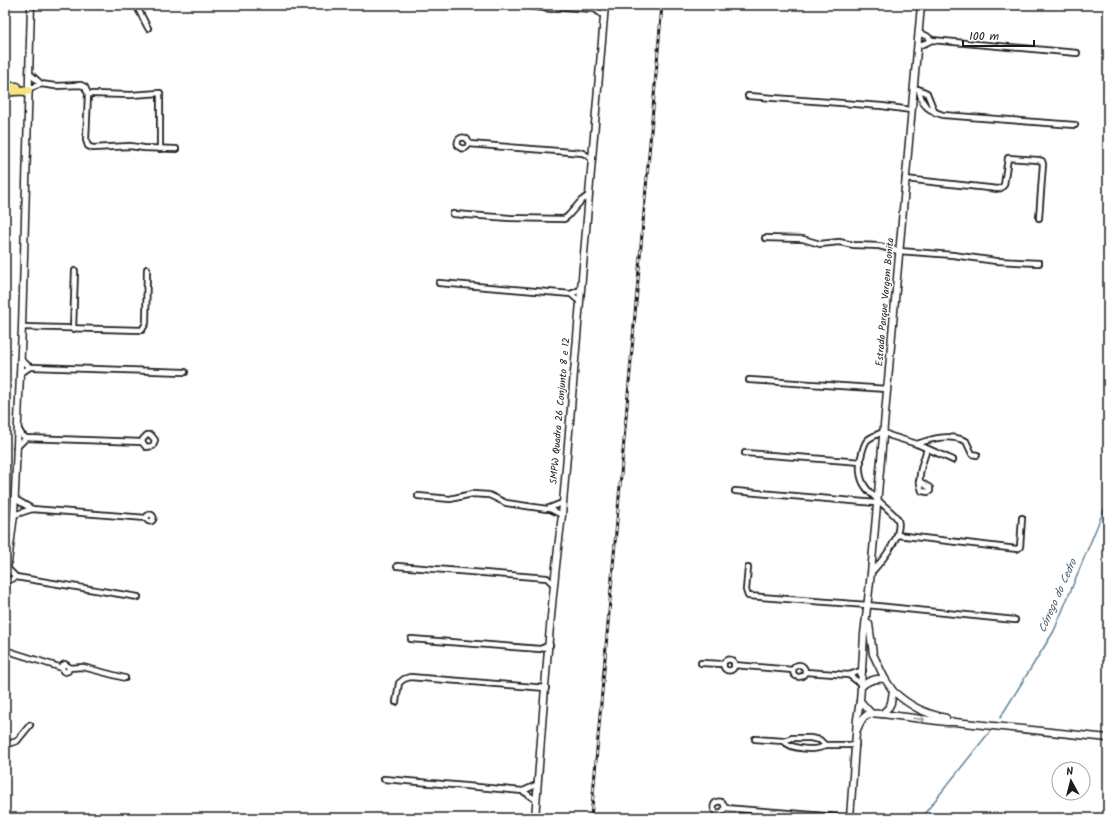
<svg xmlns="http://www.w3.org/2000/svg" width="1113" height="823" viewBox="0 0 1113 823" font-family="Kalam,sans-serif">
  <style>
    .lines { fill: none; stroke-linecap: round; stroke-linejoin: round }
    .stream { stroke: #5f8398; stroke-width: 1.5 }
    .street-casing { stroke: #1c1c1c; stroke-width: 8 }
    .secondary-casing { stroke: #1c1c1c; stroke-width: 9 }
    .highway-casing { stroke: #1c1c1c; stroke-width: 11 }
    .street { stroke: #fff; stroke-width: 4.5 }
    .secondary { stroke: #fff; stroke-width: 6 }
    .highway { stroke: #f6e381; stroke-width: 8 }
    .rail-casing { stroke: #1c1c1c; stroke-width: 3 }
    .rail { stroke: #fff; stroke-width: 1.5; stroke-dasharray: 4.5; stroke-linecap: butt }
    .oneway { stroke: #999 }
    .labels { text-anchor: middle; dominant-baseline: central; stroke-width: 3; stroke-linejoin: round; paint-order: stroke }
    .street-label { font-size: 10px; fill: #1c1c1c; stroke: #fff }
    .water-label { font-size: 11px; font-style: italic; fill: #48606f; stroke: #fff }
  </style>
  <rect width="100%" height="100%" fill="#fff"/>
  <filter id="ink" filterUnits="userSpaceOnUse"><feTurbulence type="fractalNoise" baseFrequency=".025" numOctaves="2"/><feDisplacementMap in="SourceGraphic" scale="8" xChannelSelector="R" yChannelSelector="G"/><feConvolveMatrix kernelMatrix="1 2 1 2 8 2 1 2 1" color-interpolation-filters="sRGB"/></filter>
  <g filter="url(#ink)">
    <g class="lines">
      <g class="stream">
        <polyline points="1000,718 1054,631 1108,500"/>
        <polyline points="921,818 991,730"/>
      </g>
      <defs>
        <g id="street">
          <polyline points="136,5 148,28"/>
          <polyline points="522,5 552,9 562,7 592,9 604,5"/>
          <polyline points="595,9 604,16"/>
          <polyline points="918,33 927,36 932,40 1077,53"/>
          <polyline points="917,46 926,43 932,40"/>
          <polyline points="29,73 41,84"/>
          <polyline points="28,89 41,84 55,86 81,85 85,87 88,94 92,94 131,95 160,93 160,149"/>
          <polyline points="918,89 927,93 935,113"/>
          <path d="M 919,90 C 922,106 928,110 943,115 L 1075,125"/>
          <polyline points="88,94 86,140 88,146 93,148 130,146 144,148 176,149"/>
          <polyline points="748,96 882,106 911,110"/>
          <circle cx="463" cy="143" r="5.5"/>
          <polyline points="469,144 583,153 592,159"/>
          <polyline points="905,179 998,189 1001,188 1004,185 1008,158 1038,160 1042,161 1043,164 1039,218"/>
          <polyline points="453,214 510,218 564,219 568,216 581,201 589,195"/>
          <polyline points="765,238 803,239 820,244 839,242 854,245 879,246 899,251 953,255 996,261 1039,263"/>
          <polyline points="439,283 571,294 580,290"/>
          <polyline points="571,294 579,301"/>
          <polyline points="22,327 142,330 146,323 147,269"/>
          <polyline points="73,329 75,271"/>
          <polyline points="20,359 30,367 32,367 185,372"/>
          <polyline points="20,374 30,367"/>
          <polyline points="749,380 887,389"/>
          <polyline points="18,428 22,435 26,438 142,442 146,447 153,446 155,440 151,435 147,435 143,439 142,442"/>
          <path d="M 917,444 C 933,438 949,434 966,441 L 972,454 L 977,455"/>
          <polyline points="16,448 26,438"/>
          <polyline points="745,453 861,462"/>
          <path d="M 953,460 L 917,444 L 891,436 L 883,432 C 866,439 865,439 861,457 C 855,486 872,494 890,511 C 892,513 896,516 898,520 C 900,525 898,530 897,535 L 1017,549 L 1020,547 L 1022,518"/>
          <path d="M 919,481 L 930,488 L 930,491 L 928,492 L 922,491 C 916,477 923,462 927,449"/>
          <polyline points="735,491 876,503"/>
          <polyline points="418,496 450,499 472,494 489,495 506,503 547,509 562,503"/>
          <polyline points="15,499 32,509"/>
          <polyline points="550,509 562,515"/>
          <circle cx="150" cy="518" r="3.5"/>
          <polyline points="14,515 32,509 146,518"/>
          <polyline points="397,566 547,578 553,584"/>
          <polyline points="748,568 746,590 748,596 867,605 1015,620"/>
          <polyline points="8,569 16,577 138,597"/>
          <path d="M 871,573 C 881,562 892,549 897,535"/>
          <polyline points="6,582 16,577"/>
          <polyline points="411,639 540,649 550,645"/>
          <polyline points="5,650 62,668"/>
          <circle cx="729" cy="665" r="5.5"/>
          <polyline points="701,663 723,664"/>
          <polyline points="734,665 793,670"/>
          <circle cx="799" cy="671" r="6"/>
          <polyline points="69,668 68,666 65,664 63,665 62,668 63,671 65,672 68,671 69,668 83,667 125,678"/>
          <polyline points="805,672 849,675 863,670"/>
          <polyline points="849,675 861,684"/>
          <polyline points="396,702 399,683 404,679 410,677 546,688"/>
          <polyline points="755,739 784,741 792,738 810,738 820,740 825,745 856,745"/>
          <path d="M 784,741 C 790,749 818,752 825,745"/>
          <polyline points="5,745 17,741 30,725"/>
          <polyline points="384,779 523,791 536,800"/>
          <polyline points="523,791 538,784"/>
          <circle cx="719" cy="807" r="5.5"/>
          <polyline points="725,808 850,818"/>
        </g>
        <g id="secondary">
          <polyline points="5,586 14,515 22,327 31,5"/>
          <polyline points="869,624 873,654 885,679"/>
          <polyline points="861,687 864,634 871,573 921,5"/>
          <path d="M 893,691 C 910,706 923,713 946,718"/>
          <polyline points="882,714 946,722 955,722 1108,738"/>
          <path d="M 857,730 C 863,715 866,712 882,714 L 889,707 L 891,703 L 893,691 L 885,679 C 875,678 868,680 861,687 L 860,701 L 870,712"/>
          <path d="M 535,818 C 543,717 549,616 562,515 L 605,5"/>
          <polyline points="850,818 857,719 860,701"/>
        </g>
        <g id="highway">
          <polyline points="5,84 10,87 17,87"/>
          <path d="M 5,94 C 11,89 20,91 28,91"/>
        </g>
      </defs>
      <use href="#street" class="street-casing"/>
      <use href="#secondary" class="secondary-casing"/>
      <use href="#highway" class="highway-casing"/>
      <use href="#street" class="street"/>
      <use href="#secondary" class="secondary"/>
      <use href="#highway" class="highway"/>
      <defs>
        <polyline id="rail" points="591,818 662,5"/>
      </defs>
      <use href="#rail" class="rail-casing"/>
      <use href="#rail" class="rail"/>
    </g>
    <defs><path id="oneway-shaft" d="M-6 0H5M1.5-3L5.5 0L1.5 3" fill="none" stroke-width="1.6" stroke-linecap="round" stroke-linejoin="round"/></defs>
    <use class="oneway" href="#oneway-shaft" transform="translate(919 719) rotate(7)"/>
  </g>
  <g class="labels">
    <g class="street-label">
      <text transform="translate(885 302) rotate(-85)">Estrada Parque Vargem Bonita</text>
      <text transform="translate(560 411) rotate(-85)">SMPW Quadra 26 Conjunto 8 e 12</text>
    </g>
    <g class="water-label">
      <text transform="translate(1058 596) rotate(-66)">Córrego do Cedro</text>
    </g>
  </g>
  <rect width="1113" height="823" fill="none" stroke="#fff" stroke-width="20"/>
  <rect x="10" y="10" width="1093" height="803" fill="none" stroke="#1c1c1c" stroke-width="1.5" filter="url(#ink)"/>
  <g transform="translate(1071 781) rotate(353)"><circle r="19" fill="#ffffff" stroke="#a4a4a4"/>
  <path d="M0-3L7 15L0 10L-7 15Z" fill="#1c1c1c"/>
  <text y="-6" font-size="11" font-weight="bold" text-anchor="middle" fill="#1c1c1c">N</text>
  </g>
  <path d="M963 40v6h71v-6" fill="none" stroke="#1c1c1c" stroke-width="2"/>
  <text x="969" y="40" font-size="12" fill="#1c1c1c" stroke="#ffffff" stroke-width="3" paint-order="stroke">100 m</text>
</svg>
